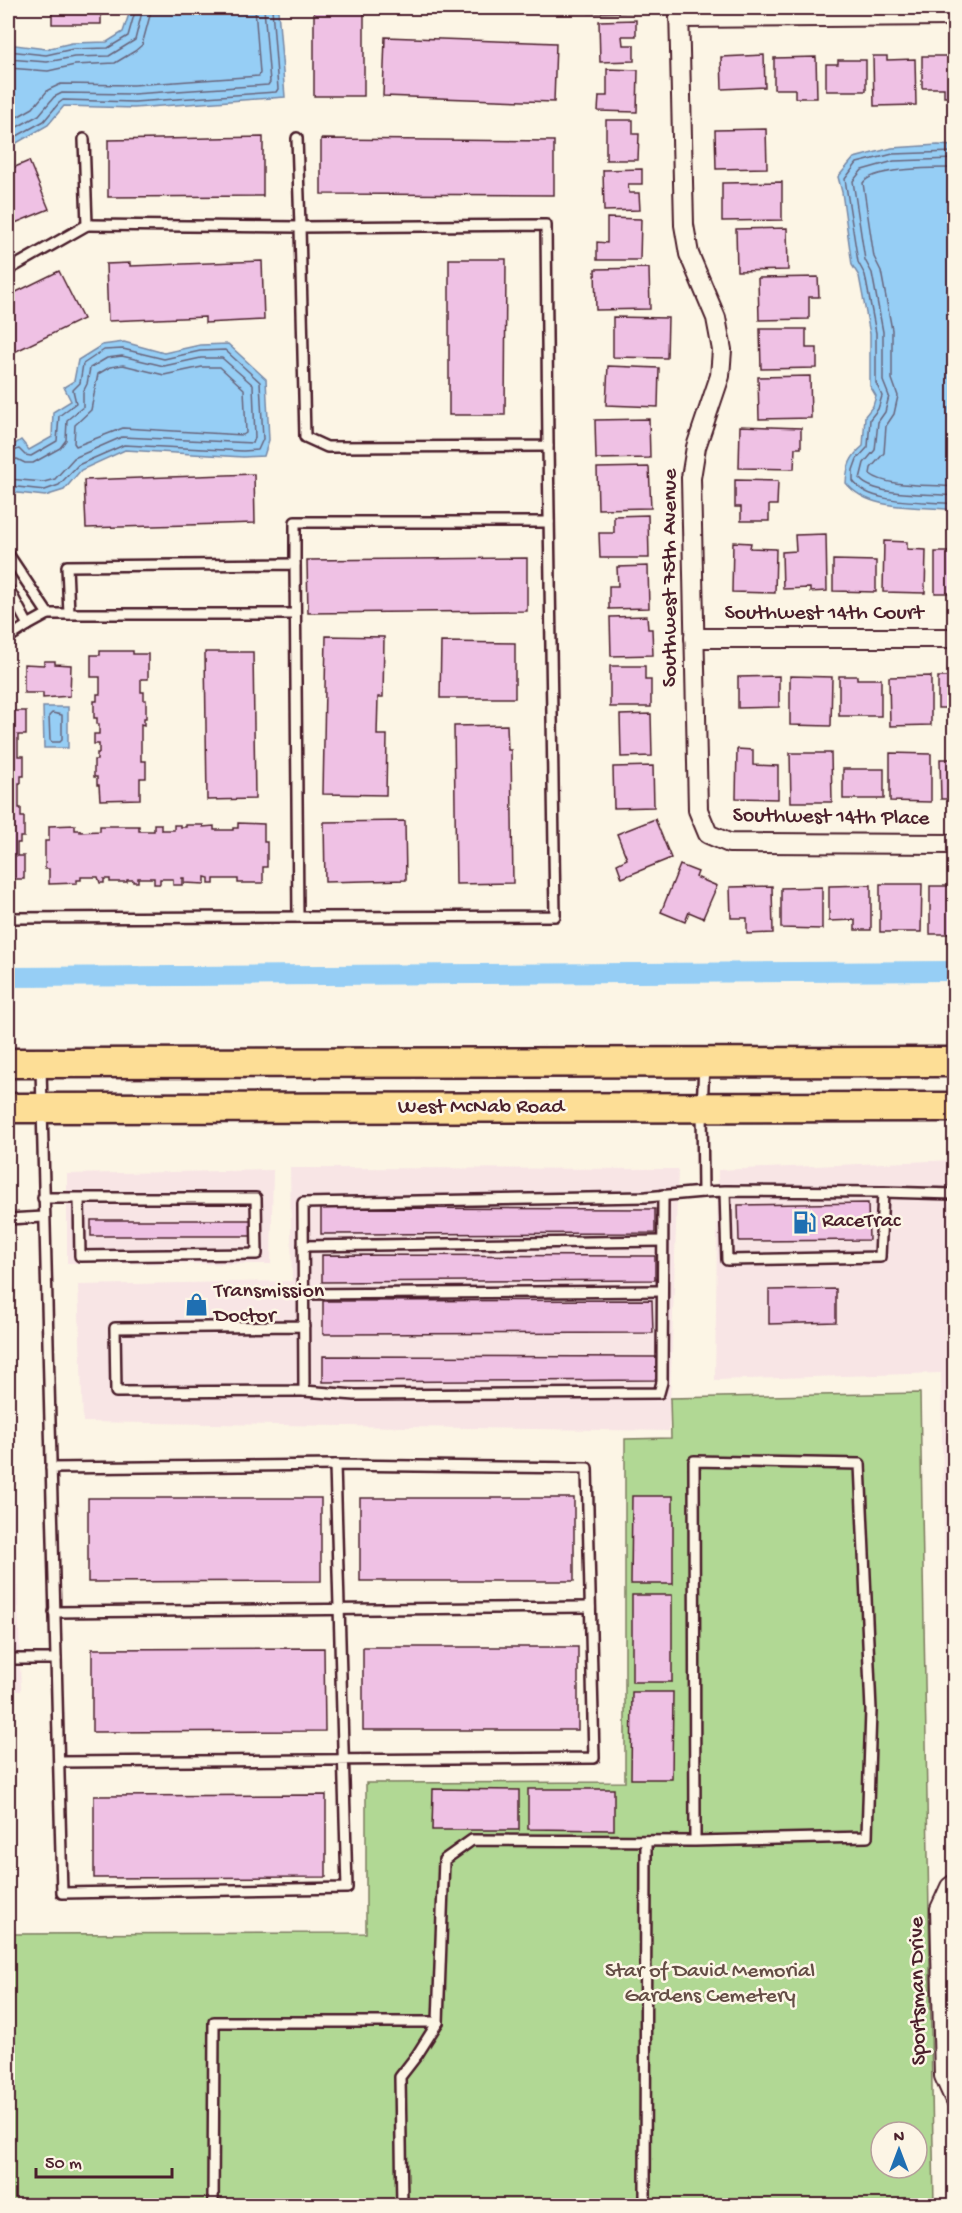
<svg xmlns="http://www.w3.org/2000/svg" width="962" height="2213" viewBox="0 0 962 2213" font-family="'Gochi Hand',sans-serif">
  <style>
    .built { fill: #f8e5e5 }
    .green { fill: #b1d894; stroke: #7e7c60; stroke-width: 1.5; fill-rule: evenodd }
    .water { fill: #96cef5; stroke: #7888a4; stroke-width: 1.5 }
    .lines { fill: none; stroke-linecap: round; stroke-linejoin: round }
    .shore { stroke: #68657c; stroke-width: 1.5 }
    .canal { stroke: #96cef5; stroke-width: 20 }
    .building { fill: #efc1e4; stroke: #4a1f2b; stroke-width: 1.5 }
    .lane-casing { stroke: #4a1f2b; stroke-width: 14 }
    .street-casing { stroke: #4a1f2b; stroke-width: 22 }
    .primary-casing { stroke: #4a1f2b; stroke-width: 33 }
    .lane { stroke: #fcf5e5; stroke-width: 9 }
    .street { stroke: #fcf5e5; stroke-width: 18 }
    .primary { stroke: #fdde96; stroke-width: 28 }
    .labels { text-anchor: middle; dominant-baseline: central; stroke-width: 5; stroke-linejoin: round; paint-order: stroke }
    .street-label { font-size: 22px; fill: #4a1f2b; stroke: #fcf5e5 }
    .poi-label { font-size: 22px; fill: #4a1f2b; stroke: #fcf5e5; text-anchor: start }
    .park-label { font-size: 22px; fill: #644d45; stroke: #fcf5e5 }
  </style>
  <rect width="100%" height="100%" fill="#fcf5e5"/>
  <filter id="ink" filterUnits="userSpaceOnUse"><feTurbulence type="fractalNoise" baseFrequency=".0167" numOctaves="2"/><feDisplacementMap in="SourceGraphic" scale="12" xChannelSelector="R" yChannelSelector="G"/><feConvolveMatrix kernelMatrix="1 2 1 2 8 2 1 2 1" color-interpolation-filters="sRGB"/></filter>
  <g filter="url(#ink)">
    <g class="built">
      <polygon points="954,1160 954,1774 948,1774 941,1373 715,1380 718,1170"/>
      <polygon points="290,1168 678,1169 669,1431 83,1422 78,1285 292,1281"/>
      <polygon points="273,1170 271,1264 67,1263 67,1174"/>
      <polygon points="8,1301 21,1691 8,1691"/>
    </g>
    <path class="green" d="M 920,1393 L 934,2205 L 8,2205 L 8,1934 L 366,1933 L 366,1783 L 625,1782 L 625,1439 L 671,1438 L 670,1398 ZM 881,2132 L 917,2132 L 917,2168 L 881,2168 Z"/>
    <g class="water">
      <polygon points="131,8 274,8 278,10 285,97 134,108 64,106 48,125 8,148 8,44 46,49 72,43 107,42 123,32"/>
      <path d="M 938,145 L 954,146 L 954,510 C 920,505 870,513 846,483 C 847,466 850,457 863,446 L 865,416 L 873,406 L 876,396 L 870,386 L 870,334 L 859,276 L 852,265 L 842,192 L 838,177 L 854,158 L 892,148 Z"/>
      <polygon points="124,342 164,353 200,345 228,344 266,379 269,440 264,456 243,457 125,450 81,470 64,490 45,496 9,492 9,448 21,440 29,450 52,437 53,412 71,401 64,387 74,381 78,360 102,345"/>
      <polygon points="43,707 68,707 68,748 44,748"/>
    </g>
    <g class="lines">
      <g class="shore">
        <polyline points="8,51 46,55 73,49 108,48 128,36 136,8"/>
        <polyline points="8,59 47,62 74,57 109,56 135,40 143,8"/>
        <polyline points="8,68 48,71 75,65 115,63 135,51 142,45 152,8"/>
        <polyline points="8,122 33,108 48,90 61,84 133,85 259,76 260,73 255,8"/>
        <polyline points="8,132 39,115 54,97 62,93 133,94 268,85 270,82 264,8"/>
        <polyline points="8,141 44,121 59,103 63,100 134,102 276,92 278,89 272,8"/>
        <path d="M 954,152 L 893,154 L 857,163 L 845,179 L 858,262 L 865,275 L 876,333 L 876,383 L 882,396 L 878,409 L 870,419 L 868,447 L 857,459 L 853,470 L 853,481 C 870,506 927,500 954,504"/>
        <path d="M 954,159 L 894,161 L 862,170 L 853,181 L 865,260 L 872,273 L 883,332 L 883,381 L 889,396 L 885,412 L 878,422 L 875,450 L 864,463 L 860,479 C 875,497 932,493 954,496"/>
        <path d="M 954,168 C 936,168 873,167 863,183 L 874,257 L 881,271 L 892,330 L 892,379 L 898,396 L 894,414 L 886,426 L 884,453 L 871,468 L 870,474 C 888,488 931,484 954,487"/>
        <polygon points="123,365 164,375 202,367 220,367 244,389 246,433 243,435 123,428 76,446 74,443 75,425 91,410 98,374 110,367"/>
        <polyline points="8,453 19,449 25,455 31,456 57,441 59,416 76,403 73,390 80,383 83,364 104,350 123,349 164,359 200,351 225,350 260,382 263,439 258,450 243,451 124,445 78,465 59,485 45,490 8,486"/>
        <polyline points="8,461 17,459 25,463 33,463 60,448 66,440 67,420 83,407 83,392 87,384 90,368 107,358 122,356 164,366 201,358 222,358 253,385 255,438 253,443 122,437 74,458 55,479 44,482 8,479"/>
        <polygon points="52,713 62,715 62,740 60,742 52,742 50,740 49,716"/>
      </g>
      <polyline class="canal" points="8,977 954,971"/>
    </g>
    <g class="building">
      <rect x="52" y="8" width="49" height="16"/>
      <rect x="314" y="8" width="50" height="88"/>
      <polygon points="589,8 639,8 639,12 589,13"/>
      <polygon points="636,20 636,36 622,36 623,45 634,45 634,61 600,62 599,21"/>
      <polygon points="385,37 556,43 554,102 383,96"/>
      <polygon points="764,55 765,87 722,89 721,57"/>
      <polygon points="873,56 887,56 887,60 915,59 916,105 874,106"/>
      <polygon points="922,56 954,56 954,97 944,97 944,88 922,88"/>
      <polygon points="816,57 817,98 795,98 795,89 774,89 774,58"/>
      <polygon points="838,60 866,60 866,91 826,91 826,64 838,64"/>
      <polygon points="607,69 638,70 637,112 598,111 599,96 607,96"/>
      <polygon points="606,120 633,120 633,134 639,134 638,160 606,160"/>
      <polygon points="766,129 767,168 716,169 715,130"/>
      <polygon points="263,137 263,196 108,197 108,140"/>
      <polygon points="321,139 554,141 554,195 321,194"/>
      <polygon points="29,161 49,209 8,226 8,170"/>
      <polygon points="642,169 642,184 628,184 629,193 639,193 640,210 604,211 603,170"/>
      <polygon points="782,182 782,220 722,221 722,183"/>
      <polygon points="607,218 641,219 640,260 597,260 597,242 607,243"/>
      <polygon points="787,228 788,270 737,271 736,229"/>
      <polygon points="449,259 506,259 505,415 449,415"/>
      <polygon points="262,261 264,320 205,323 205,317 108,321 106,264 130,263 130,266"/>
      <polygon points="649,268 650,309 596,310 595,269"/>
      <polygon points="59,271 83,319 8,355 8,296"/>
      <polygon points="818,277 819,297 809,297 809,319 759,320 758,278"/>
      <polygon points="613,317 668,318 667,358 613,357"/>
      <polygon points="760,329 806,329 806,348 817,348 817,368 761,369"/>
      <polygon points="608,366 659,368 658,407 606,405"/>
      <polygon points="810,376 811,418 759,419 758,377"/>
      <polygon points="649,419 650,458 596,459 595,420"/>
      <polygon points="740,426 801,428 801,448 795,448 794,469 739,468"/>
      <polygon points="649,467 651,508 598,509 597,468"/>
      <polygon points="254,474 255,523 86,528 84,480"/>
      <polygon points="735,480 778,481 777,505 769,505 769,521 741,521 741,507 735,507"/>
      <polygon points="648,515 649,558 600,558 599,533 614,533 614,516"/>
      <polygon points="826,534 827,591 810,592 810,588 783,589 782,552 796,551 795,535"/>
      <polygon points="884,541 907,542 907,549 926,550 925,593 883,592"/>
      <polygon points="733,542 751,543 750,548 776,549 775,593 732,592"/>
      <rect x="935" y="552" width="19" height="41"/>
      <polygon points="527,558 527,611 308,613 307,560"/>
      <polygon points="833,560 876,561 876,592 833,591"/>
      <polygon points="648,566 649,608 609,609 609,586 618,586 617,567"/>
      <polygon points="647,616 648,629 652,629 653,655 611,656 610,617"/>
      <polygon points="326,636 384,637 383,697 378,697 377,735 387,735 386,795 323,794"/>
      <polygon points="441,642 515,643 515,698 440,698"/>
      <polygon points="100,651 133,651 133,654 148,654 148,679 141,679 141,692 144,692 144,700 146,700 146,718 144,718 144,725 141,724 141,761 146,761 146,778 140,778 140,799 100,800 99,785 97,785 97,777 94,777 94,760 97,760 97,753 99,753 99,744 94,744 94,734 99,734 99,724 97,724 97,718 94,718 94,701 97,701 97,694 100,694 100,677 91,677 91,655 100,655"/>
      <polygon points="205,652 253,652 255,799 207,800"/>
      <polygon points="44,661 55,661 55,664 71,665 70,696 43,698 43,693 24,693 24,664 44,665"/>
      <polygon points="610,666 645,666 645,680 651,680 651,707 610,707"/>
      <polygon points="779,676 779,707 738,708 738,677"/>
      <polygon points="790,676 832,677 831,726 790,725"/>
      <polygon points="839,676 857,676 857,679 881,679 881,716 839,716"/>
      <polygon points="931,676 931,725 890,726 889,677"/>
      <rect x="938" y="677" width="16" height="31"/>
      <polygon points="8,711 26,711 26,735 18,735 18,756 24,756 24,776 21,776 21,783 19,783 19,808 21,808 21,817 24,817 24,837 20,837 20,843 17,843 17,856 24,856 24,879 8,879"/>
      <polygon points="651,714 652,756 621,757 620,715"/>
      <polygon points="507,725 508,750 511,750 513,883 456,884 454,726"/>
      <polygon points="737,749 753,750 753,765 778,766 778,799 736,798"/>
      <polygon points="790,753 831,753 832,802 791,802"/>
      <polygon points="890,753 931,754 931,802 890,801"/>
      <polygon points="940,759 954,759 954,799 941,799"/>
      <polygon points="653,766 654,807 614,808 613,767"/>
      <rect x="843" y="769" width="41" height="30"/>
      <polygon points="655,819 671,858 622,878 617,864 627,859 617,834"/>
      <polygon points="405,821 406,880 325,882 324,822"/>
      <polygon points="238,823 264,824 264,842 267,842 267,867 263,867 263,883 238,883 238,879 214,879 214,884 209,884 209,878 205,877 205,884 184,883 184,878 182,878 182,885 173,885 173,879 160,879 160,884 154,884 154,878 138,878 138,882 133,882 133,880 127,880 127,882 110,882 110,879 104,879 104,883 100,883 98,877 81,877 81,880 77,880 77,883 49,884 49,869 45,869 45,841 49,841 49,826 75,825 75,830 80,830 80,832 100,831 100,826 139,826 139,831 154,831 154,824 161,824 161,830 174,830 174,825 180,825 180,827 186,827 186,825 203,825 203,827 214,826 214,830 233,830 233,828 238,828"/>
      <polygon points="680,865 698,872 696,877 717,886 703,918 689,912 685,922 661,912"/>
      <polygon points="880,884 922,884 921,932 880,932"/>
      <polygon points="871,885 871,930 855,930 855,920 829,921 829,886"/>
      <polygon points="772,886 773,933 747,934 747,918 731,918 730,887"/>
      <rect x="930" y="886" width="24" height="48"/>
      <polygon points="822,887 822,929 781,928 781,888"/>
      <polygon points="868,1203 869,1240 739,1241 738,1205"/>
      <polygon points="321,1208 655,1209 655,1233 321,1234"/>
      <rect x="91" y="1220" width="164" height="16"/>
      <polygon points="322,1255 655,1256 655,1280 322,1282"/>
      <polygon points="836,1289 836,1322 769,1324 769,1290"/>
      <polygon points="652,1300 653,1333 323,1334 323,1301"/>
      <polygon points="323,1356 656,1357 656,1380 323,1382"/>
      <polygon points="632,1496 673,1496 673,1584 631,1584"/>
      <polygon points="88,1498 321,1498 321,1581 88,1582"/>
      <rect x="360" y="1498" width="214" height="83"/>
      <rect x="632" y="1595" width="40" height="87"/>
      <rect x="363" y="1647" width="215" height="83"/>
      <polygon points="324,1648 325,1731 92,1732 92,1649"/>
      <polygon points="632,1692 673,1692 672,1779 631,1779"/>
      <polygon points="433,1789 519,1790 519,1830 432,1830"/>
      <polygon points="528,1789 614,1789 614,1830 528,1829"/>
      <polygon points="326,1795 326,1877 94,1878 94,1796"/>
    </g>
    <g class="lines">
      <defs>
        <g id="lane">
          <polyline points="87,225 300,227 305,437 327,447 548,446 546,225 300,227 297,138"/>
          <polyline points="8,270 87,225 84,139"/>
          <polyline points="8,554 48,614 28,625 8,588"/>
          <polyline points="295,564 295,522 549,522"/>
          <polyline points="48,614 69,614 67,566 295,564 298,917"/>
          <polyline points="69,614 295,614"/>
          <polyline points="8,638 28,625"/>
          <polyline points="8,918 555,916 548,446"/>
          <polyline points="704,1065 702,1108 703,1192 725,1191 883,1192 880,1257 727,1260 725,1191"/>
          <polyline points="41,1068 62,1893 347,1888 335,1465 587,1468 594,1758 59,1762"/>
          <polyline points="883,1192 954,1194"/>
          <polyline points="43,1198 256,1198 257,1254 80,1256 79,1198"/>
          <polyline points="8,1219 44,1217"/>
          <polyline points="303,1246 662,1241"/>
          <polyline points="304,1294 662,1291"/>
          <path d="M 304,1326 L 115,1328 L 116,1392 L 304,1391 C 304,1329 303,1266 303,1203 L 646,1197 L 703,1192"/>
          <polyline points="304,1391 355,1395 659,1393 662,1382 663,1195"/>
          <polyline points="51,1468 335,1465"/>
          <polyline points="54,1612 590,1607"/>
          <polyline points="8,1659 56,1659"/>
          <polyline points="213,2206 214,2022 438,2022"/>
          <polyline points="402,2206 400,2077 417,2055 438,2022 444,1860 472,1840 695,1841 867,1837 871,1710 860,1464 694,1461 695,1841"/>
          <polyline points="645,2206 646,1841"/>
        </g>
        <g id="street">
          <polyline points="679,8 684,225 689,254 716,318 722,350 720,376 696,447 691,478 698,810 708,834 729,843 954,844"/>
          <polyline points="679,18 954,16"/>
          <polyline points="694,638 954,638"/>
          <polyline points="954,1884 950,1887 940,1909 944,2076 954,2098"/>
        </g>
        <g id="primary">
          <polyline points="8,1063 954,1062"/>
          <polyline points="8,1108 954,1107"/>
        </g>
      </defs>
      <use href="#lane" class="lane-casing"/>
      <use href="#street" class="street-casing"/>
      <use href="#primary" class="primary-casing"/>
      <use href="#lane" class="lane"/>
      <use href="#street" class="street"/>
      <use href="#primary" class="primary"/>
    </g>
  </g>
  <defs>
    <symbol id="fuel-bare" viewBox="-9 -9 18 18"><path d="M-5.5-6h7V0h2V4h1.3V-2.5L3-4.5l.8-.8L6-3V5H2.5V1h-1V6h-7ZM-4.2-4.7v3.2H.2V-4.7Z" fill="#1f6fb2" stroke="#fcf5e5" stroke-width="2.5" paint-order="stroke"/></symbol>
    <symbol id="shop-bare" viewBox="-9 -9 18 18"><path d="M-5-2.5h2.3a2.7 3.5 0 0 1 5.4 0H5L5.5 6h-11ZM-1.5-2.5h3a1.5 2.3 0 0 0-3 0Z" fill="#1f6fb2" stroke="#fcf5e5" stroke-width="2.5" paint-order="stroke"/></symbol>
  </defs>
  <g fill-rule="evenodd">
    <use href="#fuel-bare" x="788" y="1206" width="33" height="33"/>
    <use href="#shop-bare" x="180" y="1288" width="33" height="33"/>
  </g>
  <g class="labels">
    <g class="street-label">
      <text transform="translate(671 578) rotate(-90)">Southwest 75th Avenue</text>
      <text x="824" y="614">Southwest 14th Court</text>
      <text transform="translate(831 818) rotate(1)">Southwest 14th Place</text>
      <text x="481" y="1108">West McNab Road</text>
      <text transform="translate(919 1991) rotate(-91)">Sportsman Drive</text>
    </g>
    <g class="poi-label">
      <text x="822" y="1222">RaceTrac</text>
      <text x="214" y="1292">Transmission<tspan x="214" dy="25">Doctor</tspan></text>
    </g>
    <g class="park-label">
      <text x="710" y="1972">Star of David Memorial<tspan x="710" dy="25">Gardens Cemetery</tspan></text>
    </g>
  </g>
  <rect width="962" height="2213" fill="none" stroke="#fcf5e5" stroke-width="30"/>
  <rect x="15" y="15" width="932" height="2183" fill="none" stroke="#4a1f2b" stroke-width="2" filter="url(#ink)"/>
  <g transform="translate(899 2150)"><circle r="28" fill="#fcf5e5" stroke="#b59f9b" stroke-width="1.5"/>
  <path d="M0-4.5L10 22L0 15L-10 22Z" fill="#1f6fb2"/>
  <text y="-9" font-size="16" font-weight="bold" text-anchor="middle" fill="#4a1f2b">N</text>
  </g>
  <path d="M36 2168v9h136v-9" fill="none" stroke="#4a1f2b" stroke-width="3"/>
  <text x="45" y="2168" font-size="18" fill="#4a1f2b" stroke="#fcf5e5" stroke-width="4.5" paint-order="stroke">50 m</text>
</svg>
